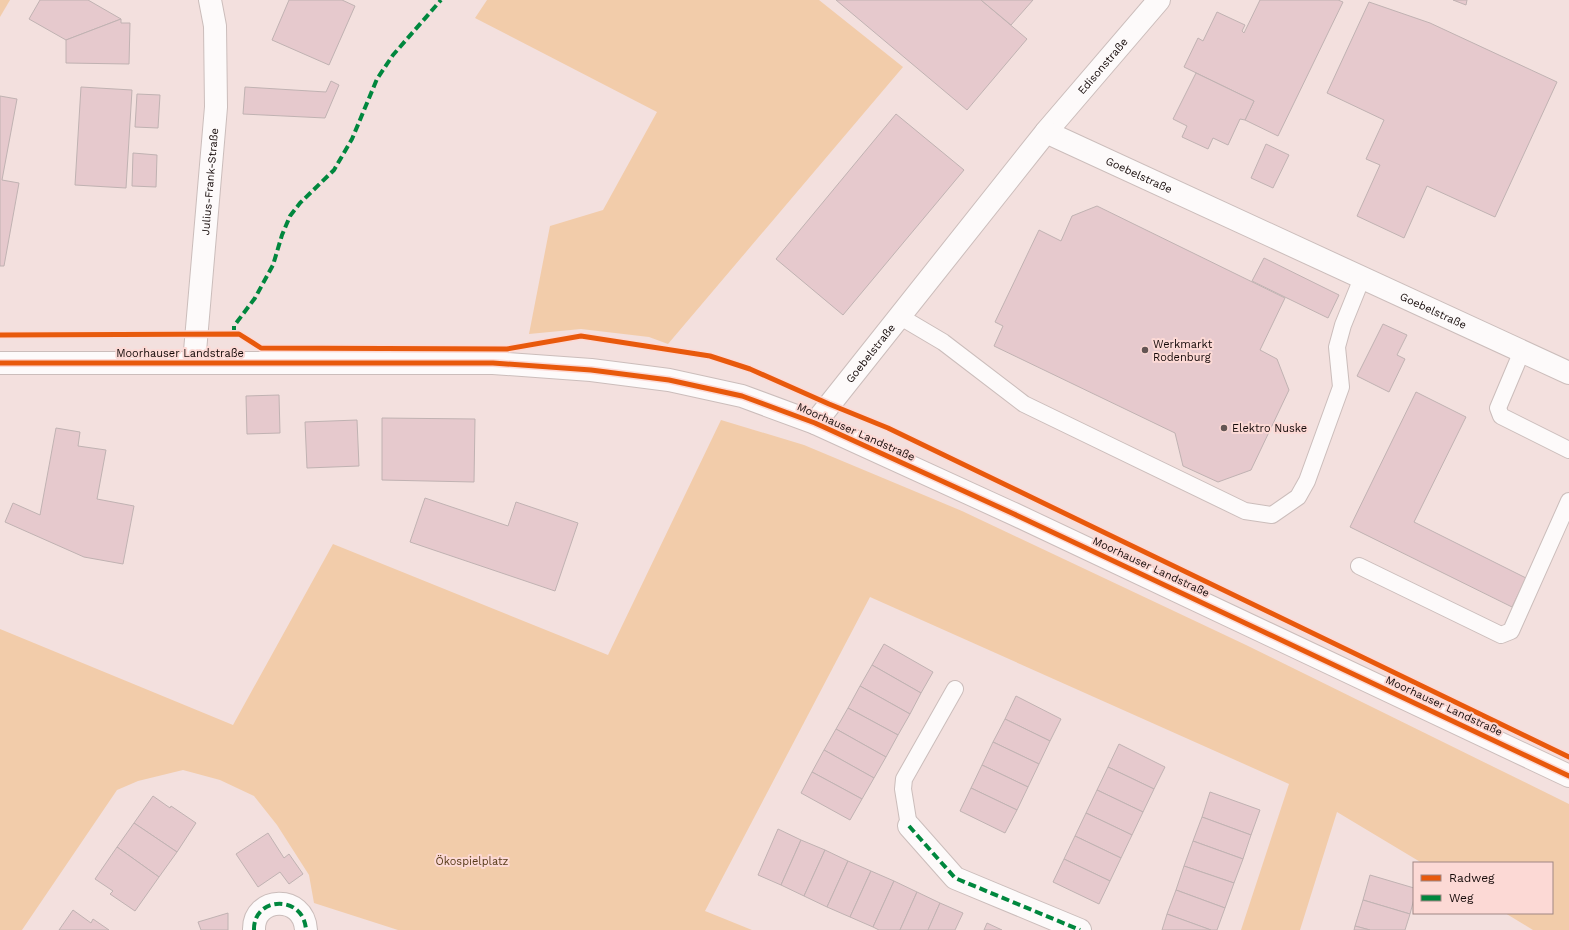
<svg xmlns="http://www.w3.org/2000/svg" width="1569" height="930" viewBox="0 0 1569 930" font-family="'Work Sans',sans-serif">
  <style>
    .green { fill: #f2ccaa }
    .building { fill: #e6c9cd; stroke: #c0b2b2 }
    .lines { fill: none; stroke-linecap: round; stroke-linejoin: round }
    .service-casing { stroke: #cbbdbb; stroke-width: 18 }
    .minor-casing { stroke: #cbbdbb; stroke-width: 24 }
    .tertiary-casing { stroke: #cbbdbb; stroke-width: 24 }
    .service { stroke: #fdfafa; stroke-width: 16 }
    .minor { stroke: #fdfafa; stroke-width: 22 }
    .tertiary { stroke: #fdfafa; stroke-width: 22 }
    .quiet { stroke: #00873e; stroke-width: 4; stroke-dasharray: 8 4; stroke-linecap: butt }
    .cycleway-casing { stroke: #fcd9d5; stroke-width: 8 }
    .cycleway { stroke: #e8590c; stroke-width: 5 }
    .poi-dot { fill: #635554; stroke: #fcd9d5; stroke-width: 1.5 }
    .labels { text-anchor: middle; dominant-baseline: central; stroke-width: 4; stroke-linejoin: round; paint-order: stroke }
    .street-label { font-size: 11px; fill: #150a09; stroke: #fcd9d5 }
    .poi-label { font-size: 11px; fill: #150a09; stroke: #fcd9d5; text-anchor: start }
    .park-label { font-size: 11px; fill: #573a18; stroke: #fcd9d5 }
  </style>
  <rect width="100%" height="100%" fill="#f3e0de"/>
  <g class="green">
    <polygon points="0,0 10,0 0,17"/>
    <polygon points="487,0 819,0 903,67 668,344 649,337 581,329 529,334 550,226 603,210 657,112 475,18"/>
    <polygon points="721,420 804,445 962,511 1246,645 1569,804 1569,930 1533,930 1505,913 1552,913 1552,863 1422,863 1337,812 1300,930 1241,930 1289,784 870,597 705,911 752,930 398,930 314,903 309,875 277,825 254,796 220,780 183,770 138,781 117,790 22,930 0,930 0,629 233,725 333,544 608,655"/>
  </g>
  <g class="building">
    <polygon points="40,0 88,0 121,19 66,40 29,19"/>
    <polygon points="289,0 342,0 355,6 329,65 272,40"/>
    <polygon points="836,0 981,0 1027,39 967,110"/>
    <polygon points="981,0 1033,0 1011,25"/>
    <polygon points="1260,0 1338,0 1343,2 1278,136 1245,120 1254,101 1184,67 1198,38 1203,41 1217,12 1245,25 1242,31 1244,33"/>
    <polygon points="1453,0 1467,0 1466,5"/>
    <polygon points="1369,2 1430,23 1557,82 1495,217 1427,186 1404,238 1357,216 1380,165 1366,159 1384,120 1327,93"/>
    <polygon points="121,19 121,23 130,23 129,64 66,63 66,40"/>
    <polygon points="1196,73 1254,101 1245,120 1240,119 1228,145 1213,138 1208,149 1182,137 1187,126 1173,119"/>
    <polygon points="331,81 339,85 325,118 243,114 245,87 326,92"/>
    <polygon points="81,87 132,90 126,188 75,185"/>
    <polygon points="137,94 160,95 158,128 135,127"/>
    <polygon points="0,96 17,99 2,180 19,183 4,266 0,266"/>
    <polygon points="896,114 964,170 843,315 776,259"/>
    <polygon points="1266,144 1289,155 1273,188 1251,178"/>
    <polygon points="133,153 157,155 156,187 132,186"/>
    <polygon points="1097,206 1285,298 1260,350 1277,359 1289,390 1251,470 1218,482 1183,466 1175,433 994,346 1003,326 995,322 1039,230 1061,241 1072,216"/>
    <polygon points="1264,258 1339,295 1328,318 1252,281"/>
    <polygon points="1383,324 1407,335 1397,355 1405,359 1389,392 1357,376"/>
    <polygon points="1416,392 1466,417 1414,522 1526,578 1512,607 1350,527"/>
    <polygon points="279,395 280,433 247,434 246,396"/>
    <polygon points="382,418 475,419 474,482 382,480"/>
    <polygon points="357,420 359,466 307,468 305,422"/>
    <polygon points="56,428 80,432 78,446 106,450 97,499 134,506 123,564 84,557 5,522 13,503 40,515"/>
    <polygon points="425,498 508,526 516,502 578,523 555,591 410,542"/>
    <polygon points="884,644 933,672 921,693 872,665"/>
    <polygon points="872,665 921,693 910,714 860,686"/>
    <polygon points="860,686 910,714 898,735 848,708"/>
    <polygon points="1016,696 1061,719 1050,741 1005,719"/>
    <polygon points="848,708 898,735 886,757 836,729"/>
    <polygon points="1005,719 1050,741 1039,764 993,742"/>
    <polygon points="836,729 886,757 874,778 824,750"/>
    <polygon points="993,742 1039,764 1028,787 982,765"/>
    <polygon points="1119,744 1165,767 1154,789 1108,767"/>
    <polygon points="824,750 874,778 862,799 812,772"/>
    <polygon points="982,765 1028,787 1017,810 971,788"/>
    <polygon points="1108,767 1154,789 1143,812 1097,790"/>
    <polygon points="812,772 862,799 850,820 801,793"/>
    <polygon points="971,788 1017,810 1005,833 960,811"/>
    <polygon points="1097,790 1143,812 1132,835 1086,813"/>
    <polygon points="1210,792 1260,810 1251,835 1202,817"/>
    <polygon points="153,796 170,808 171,806 196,823 177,852 134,823"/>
    <polygon points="1086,813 1132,835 1121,858 1075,836"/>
    <polygon points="1202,817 1251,835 1243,859 1193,841"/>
    <polygon points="134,823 177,852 159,877 117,847"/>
    <polygon points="778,829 801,840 781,885 758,875"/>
    <polygon points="268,833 284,858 289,854 303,874 289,884 280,872 258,887 236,854"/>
    <polygon points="1075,836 1121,858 1110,881 1064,859"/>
    <polygon points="801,840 825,850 804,896 781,885"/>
    <polygon points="1193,841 1243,859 1234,883 1184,866"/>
    <polygon points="117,847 159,877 135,911 110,894 113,891 95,879"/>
    <polygon points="825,850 848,861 827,907 804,896"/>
    <polygon points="1064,859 1110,881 1099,904 1053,882"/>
    <polygon points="848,861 871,871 850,917 827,907"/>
    <polygon points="1184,866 1234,883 1225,908 1176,890"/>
    <polygon points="871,871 894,881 873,927 850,917"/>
    <polygon points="1370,875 1414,888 1414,899 1410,914 1363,900"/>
    <polygon points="894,881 917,892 900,930 879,930 873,927"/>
    <polygon points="1176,890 1225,908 1217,930 1211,930 1167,914"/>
    <polygon points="917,892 940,903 928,930 900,930"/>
    <polygon points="1363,900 1410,914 1405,930 1370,930 1355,926"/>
    <polygon points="940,903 963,913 955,930 928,930"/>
    <polygon points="73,910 91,923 93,919 109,930 59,930"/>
    <polygon points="228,913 228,930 201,930 198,922"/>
    <polygon points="1167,914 1211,930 1162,930"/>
    <polygon points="987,923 1002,930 984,930"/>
    <polygon points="1355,926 1370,930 1354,930"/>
  </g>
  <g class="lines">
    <defs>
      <g id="service">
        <polyline points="899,316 943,342 1024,404 1245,511 1272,515 1298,497 1307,481 1341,387 1337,347 1343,325 1362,278"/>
        <polyline points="1522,351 1498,408 1501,416 1569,450"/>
        <polyline points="1359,566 1501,635 1511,631 1569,501"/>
        <polyline points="909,826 903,789 904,779 955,689"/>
      </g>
      <g id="minor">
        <path id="s1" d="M 1046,132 L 1159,0"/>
        <path id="s2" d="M 194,363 L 216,107 L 215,26 L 210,0"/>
        <path id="s3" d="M 815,423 L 1046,132 L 1569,373"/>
        <polyline points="909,826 955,878 1080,930"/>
        <path d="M 254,930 C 253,896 304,894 306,930"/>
      </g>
      <polyline id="tertiary" points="0,363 493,363 591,370 669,380 742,396 815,423 1014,514 1569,776"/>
    </defs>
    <use href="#service" class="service-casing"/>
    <use href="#minor" class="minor-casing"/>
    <use href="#tertiary" class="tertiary-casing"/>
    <use href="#service" class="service"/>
    <use href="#minor" class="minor"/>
    <use href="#tertiary" class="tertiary"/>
    <g class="quiet">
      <polyline points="234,334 234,326 255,298 273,265 282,235 290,216 300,203 334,170 352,139 377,79 393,55 441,0"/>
      <polyline points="909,826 955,878 1080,930"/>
      <path d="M 254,930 C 253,896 304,894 306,930"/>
    </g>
    <defs>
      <g id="cycleway">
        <polyline points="0,335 239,334 261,348 507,349 581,336 710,356 750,369 829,404 888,428 1569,757"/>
        <polyline points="0,363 493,363 591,370 669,380 742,396 815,423 1014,514 1569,776"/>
      </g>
    </defs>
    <use href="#cycleway" class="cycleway-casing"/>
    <use href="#cycleway" class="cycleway"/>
  </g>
  <g class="poi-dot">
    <circle cx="1145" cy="350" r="4"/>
    <circle cx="1224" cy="428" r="4"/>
  </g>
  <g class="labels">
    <g class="street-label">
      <text stroke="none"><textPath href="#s1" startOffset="87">Edisonstraße</textPath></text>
      <text stroke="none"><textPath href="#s3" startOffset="474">Goebelstraße</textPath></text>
      <text stroke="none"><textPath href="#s2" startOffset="182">Julius-Frank-Straße</textPath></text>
      <text stroke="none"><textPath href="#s3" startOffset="798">Goebelstraße</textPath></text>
      <text x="180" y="353">Moorhauser Landstraße</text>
      <text stroke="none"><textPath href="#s3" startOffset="89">Goebelstraße</textPath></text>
      <text transform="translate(856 432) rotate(24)">Moorhauser Landstraße</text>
      <text transform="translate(1151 567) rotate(25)">Moorhauser Landstraße</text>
      <text transform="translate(1444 706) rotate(25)">Moorhauser Landstraße</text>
    </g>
    <g class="poi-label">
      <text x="1153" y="344">Werkmarkt<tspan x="1153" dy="13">Rodenburg</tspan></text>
      <text x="1232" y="428">Elektro Nuske</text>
    </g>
    <g class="park-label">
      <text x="472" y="861">Ökospielplatz</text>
    </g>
  </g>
  <rect x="1413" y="862" width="140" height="52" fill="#fcd9d5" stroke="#a08683"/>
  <rect x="1421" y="875" width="20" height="6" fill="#e8590c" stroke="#a08683"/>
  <text x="1449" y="882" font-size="12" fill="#150a09">Radweg</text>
  <rect x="1421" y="895" width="20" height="6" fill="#00873e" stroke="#a08683"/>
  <text x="1449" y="902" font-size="12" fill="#150a09">Weg</text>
</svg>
